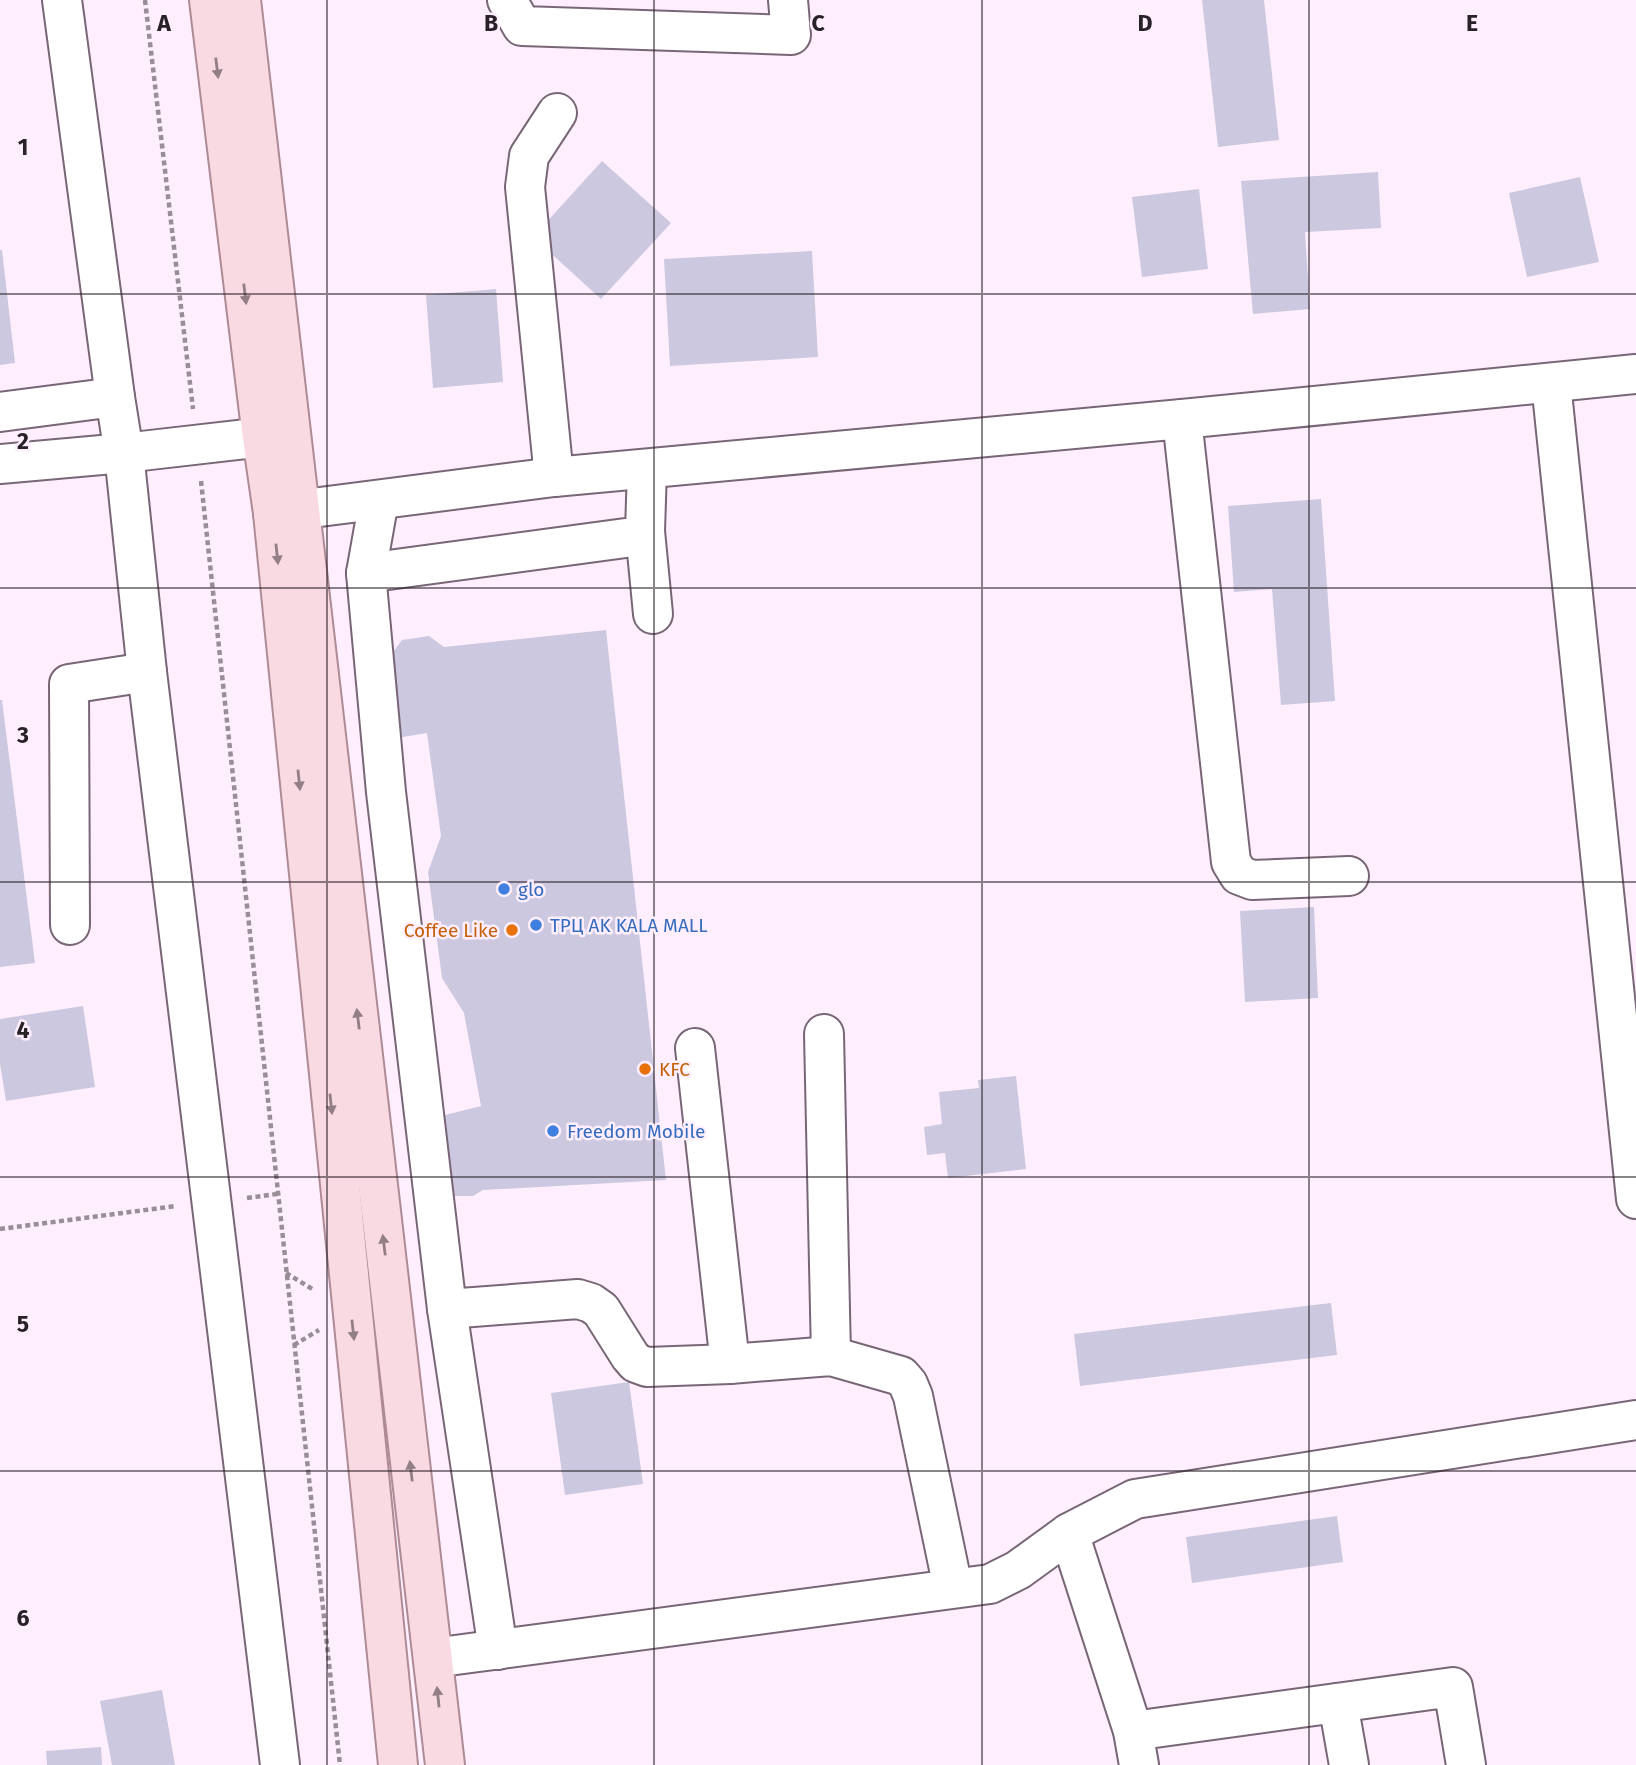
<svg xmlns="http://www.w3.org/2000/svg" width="1636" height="1765" viewBox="0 0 1636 1765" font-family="'Fira Sans',sans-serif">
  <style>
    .building { fill: #ccc8e0 }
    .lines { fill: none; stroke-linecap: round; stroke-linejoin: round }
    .minor-casing { stroke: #786677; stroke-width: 42 }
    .major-casing { stroke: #ae8a95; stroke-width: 42 }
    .path { stroke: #998d98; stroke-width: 4.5; stroke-dasharray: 5 3.5; stroke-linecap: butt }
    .minor { stroke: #fff; stroke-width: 38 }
    .major { stroke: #fadae2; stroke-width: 38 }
    .oneway { fill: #927e85 }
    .grid { fill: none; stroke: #292128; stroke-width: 2; stroke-opacity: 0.55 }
    .shop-dot { fill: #3f7fe0; stroke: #ffeffe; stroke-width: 2.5 }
    .food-dot { fill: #e8710a; stroke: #ffeffe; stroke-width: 2.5 }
    .labels { text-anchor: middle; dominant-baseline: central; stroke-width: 5; stroke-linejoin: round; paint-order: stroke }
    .shop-label { font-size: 19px; fill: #366cbe; stroke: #ffeffe; text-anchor: start }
    .food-label { font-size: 19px; fill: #c56008; stroke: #ffeffe; text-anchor: end }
    .grid-label { font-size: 23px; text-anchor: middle; font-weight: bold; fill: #292128; stroke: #ffeffe; stroke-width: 5; stroke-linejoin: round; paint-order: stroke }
  </style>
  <rect width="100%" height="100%" fill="#ffeffe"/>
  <g class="building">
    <polygon points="1202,0 1264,0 1279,140 1218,147"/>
    <polygon points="602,161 671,223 601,299 533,237"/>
    <polygon points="1378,172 1381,228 1305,232 1310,309 1253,314 1241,181"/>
    <polygon points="1580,177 1599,262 1527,277 1509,193"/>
    <polygon points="1199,189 1208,269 1142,277 1132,197"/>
    <polygon points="0,250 2,250 15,363 0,365"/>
    <polygon points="812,251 818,357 670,366 664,259"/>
    <polygon points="496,289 503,382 433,388 426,295"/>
    <polygon points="1321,499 1335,701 1281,705 1272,589 1234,592 1228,506"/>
    <polygon points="606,630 666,1180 483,1190 473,1196 449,1196 441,1116 481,1106 464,1013 442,978 428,872 441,836 427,733 397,738 387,660 402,640 429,636 444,647"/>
    <polygon points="0,700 2,700 35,963 0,967"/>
    <polygon points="1314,907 1318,998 1245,1002 1240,911"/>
    <polygon points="83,1006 95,1087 6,1101 0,1064 0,1019"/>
    <polygon points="1016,1076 1026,1169 948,1178 945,1153 927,1155 924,1127 942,1124 939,1092 979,1088 978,1080"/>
    <polygon points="1331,1303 1337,1355 1080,1386 1074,1334"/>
    <polygon points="629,1382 643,1484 565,1495 551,1393"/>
    <polygon points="1337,1516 1343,1562 1192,1583 1186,1537"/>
    <polygon points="162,1690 175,1765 112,1765 100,1701"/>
    <polygon points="101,1747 102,1765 47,1765 46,1751"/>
  </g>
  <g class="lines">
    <defs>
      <g id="minor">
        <polyline points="62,0 115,397 124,453 147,672 280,1765"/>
        <polyline points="507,0 522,26 791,35 788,0"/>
        <polyline points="1551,383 1636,1199"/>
        <polyline points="0,412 115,397"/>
        <polyline points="1182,419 1231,862 1239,875 1252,880 1349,876"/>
        <polyline points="0,464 124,453 290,434"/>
        <polyline points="554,477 525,187 529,156 557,113"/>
        <polyline points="379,500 366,573 386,792 447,1309 498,1650"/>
        <polyline points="273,513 554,477 1182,419 1636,374"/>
        <polyline points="645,531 653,614"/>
        <polyline points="366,573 633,537 645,531 647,469"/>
        <polyline points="70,925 69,684 147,672"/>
        <polyline points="824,1034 831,1356"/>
        <polyline points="695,1048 730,1364"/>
        <polyline points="447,1309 578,1299 591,1303 601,1310 630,1356 636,1363 647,1367 730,1364 831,1356 901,1376 908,1384 913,1396 953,1588"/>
        <polyline points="1069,1533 1133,1731 1139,1765"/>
        <polyline points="433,1658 990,1584 1018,1570 1069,1533 1135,1499 1636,1420"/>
        <polyline points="1338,1703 1349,1765"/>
        <polyline points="1133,1731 1453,1687 1466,1765"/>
      </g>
      <g id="major">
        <polyline points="209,0 262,437 273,513 398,1765"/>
        <polyline points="241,0 445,1765"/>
      </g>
    </defs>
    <use href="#minor" class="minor-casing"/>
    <use href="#major" class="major-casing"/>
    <g class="path">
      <polyline points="145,0 193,409"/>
      <polyline points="201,481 340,1765"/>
      <polyline points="247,1198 277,1194"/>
      <polyline points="0,1229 176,1206"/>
      <polyline points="286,1273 314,1290"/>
      <polyline points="294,1345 319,1330"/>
    </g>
    <use href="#minor" class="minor"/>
    <use href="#major" class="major"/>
  </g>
  <defs><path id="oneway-solid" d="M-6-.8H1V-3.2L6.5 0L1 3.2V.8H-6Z" transform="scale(1.75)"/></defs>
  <g class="oneway">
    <use href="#oneway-solid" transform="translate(217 68) rotate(83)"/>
    <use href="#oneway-solid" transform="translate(245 294) rotate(83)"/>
    <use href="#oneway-solid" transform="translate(277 554) rotate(84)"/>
    <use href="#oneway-solid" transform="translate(299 780) rotate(84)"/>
    <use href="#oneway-solid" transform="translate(358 1019) rotate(-97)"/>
    <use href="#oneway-solid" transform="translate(331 1104) rotate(84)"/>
    <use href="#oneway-solid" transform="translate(384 1245) rotate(-97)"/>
    <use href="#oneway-solid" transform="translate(353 1330) rotate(84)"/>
    <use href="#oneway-solid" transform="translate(411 1471) rotate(-97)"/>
    <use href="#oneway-solid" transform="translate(438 1697) rotate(-96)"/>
  </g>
  <path class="grid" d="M 327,0 L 327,1765M 654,0 L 654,1765M 982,0 L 982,1765M 1309,0 L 1309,1765M 0,294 L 1636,294M 0,588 L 1636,588M 0,882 L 1636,882M 0,1177 L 1636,1177M 0,1471 L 1636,1471"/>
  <g class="shop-dot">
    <circle cx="504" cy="889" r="7"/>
    <circle cx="536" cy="925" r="7"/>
    <circle cx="553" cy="1131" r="7"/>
  </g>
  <g class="food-dot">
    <circle cx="512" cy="930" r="7"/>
    <circle cx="645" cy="1069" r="7"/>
  </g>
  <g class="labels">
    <g class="shop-label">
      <text x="518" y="889">glo</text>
      <text x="550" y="925">ТРЦ AK KALA MALL</text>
      <text x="567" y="1131">Freedom Mobile</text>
    </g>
    <g class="food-label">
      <text x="498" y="930">Coffee Like</text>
      <text x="659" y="1069" text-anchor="start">KFC</text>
    </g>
  </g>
  <g class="grid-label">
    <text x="164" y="31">A</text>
    <text x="491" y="31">B</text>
    <text x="818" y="31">C</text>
    <text x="1145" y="31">D</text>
    <text x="1472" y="31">E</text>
    <text x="23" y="155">1</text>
    <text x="23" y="449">2</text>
    <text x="23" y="743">3</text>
    <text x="23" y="1038">4</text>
    <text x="23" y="1332">5</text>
    <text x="23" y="1626">6</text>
  </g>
</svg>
